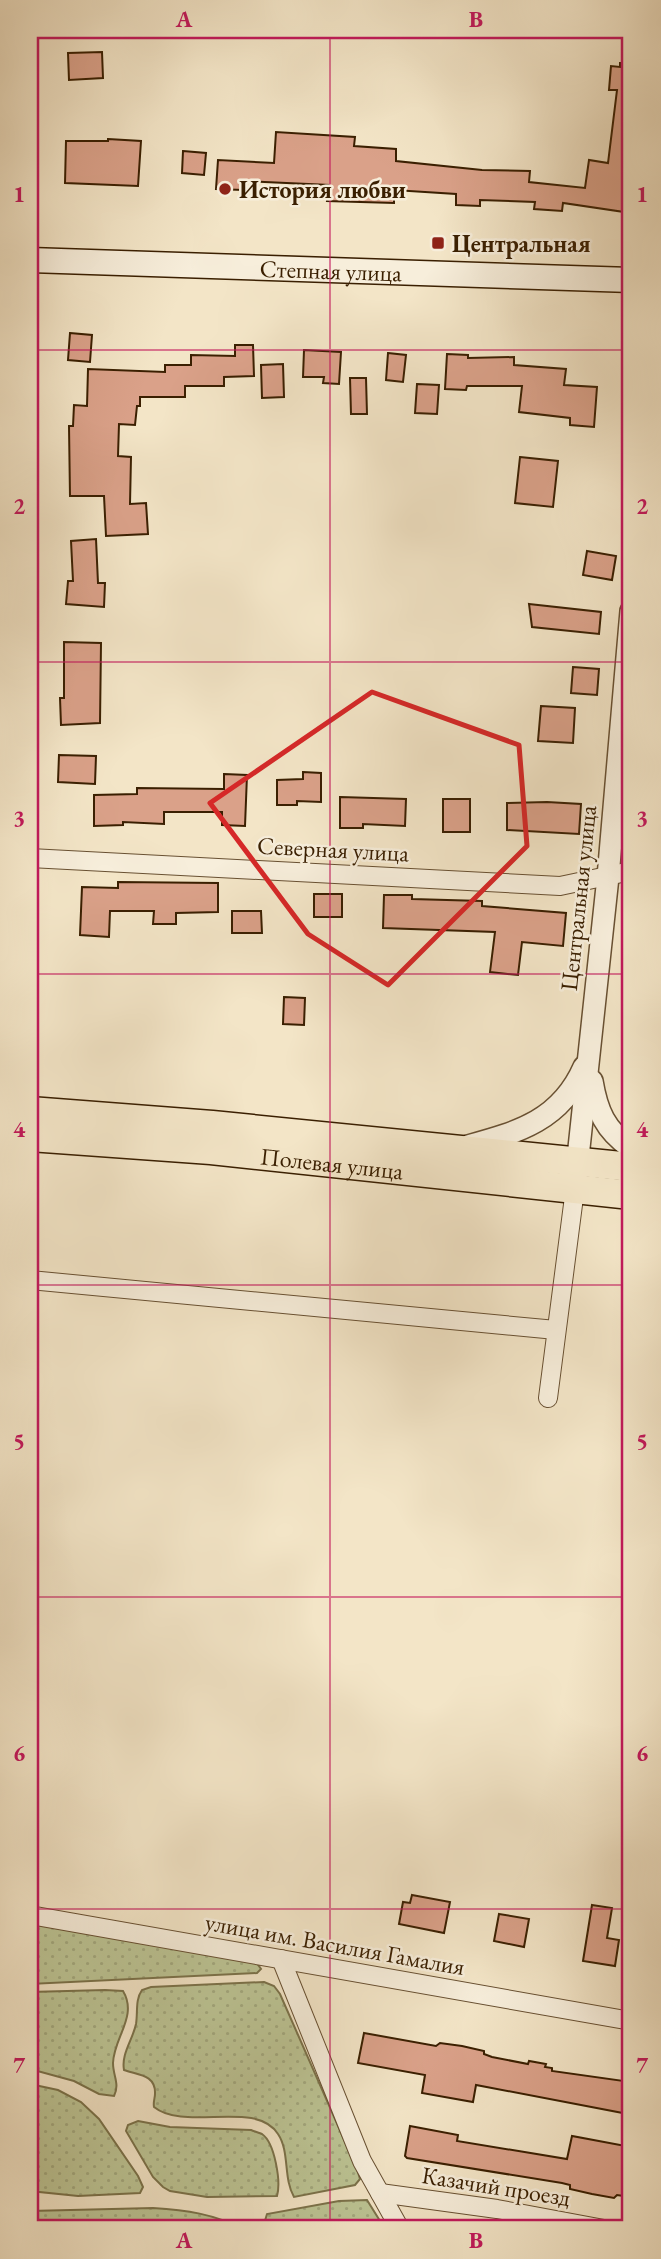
<svg xmlns="http://www.w3.org/2000/svg" width="661" height="2259" viewBox="0 0 661 2259" font-family="'EB Garamond',serif">
  <style>
    .grass { fill: url(#grass-dots); stroke: #7b724a; stroke-width: 2 }
    .building { fill: #daa189; stroke: #3a1f01; stroke-width: 2 }
    .lines { fill: none; stroke-linecap: round; stroke-linejoin: round }
    .minor-casing { stroke: #685032; stroke-width: 20 }
    .tertiary-casing { stroke: #685032; stroke-width: 24 }
    .secondary-casing { stroke: #3a1f01; stroke-width: 27 }
    .trunk-casing { stroke: #3a1f01; stroke-width: 31 }
    .minor { stroke: #f7eedb; stroke-width: 18 }
    .tertiary { stroke: #f7eedb; stroke-width: 21 }
    .secondary { stroke: #f7eedb; stroke-width: 24 }
    .trunk { stroke: #f3e5c7; stroke-width: 28 }
    .marked { fill: none; stroke: #d62828; stroke-width: 5; stroke-linejoin: round }
    .grid { fill: none; stroke: #c2185b; stroke-width: 2; stroke-opacity: 0.55 }
    .poi-dot { fill: #8f2418; stroke: #f7eedb; stroke-width: 2.5 }
    .labels { text-anchor: middle; dominant-baseline: central; stroke-width: 5; stroke-linejoin: round; paint-order: stroke }
    .poi-label { font-size: 24px; font-weight: bold; fill: #3a1f01; stroke: #f7eedb; text-anchor: start }
    .street-label { font-size: 24px; fill: #3a1f01; stroke: #f7eedb }
    .neatline { fill: none; stroke: #c2185b; stroke-width: 2.5 }
    .grid-label { font-size: 23px; text-anchor: middle; font-weight: bold; fill: #c2185b }
  </style>
  <defs>
    <pattern id="grass-dots" width="8" height="8" patternUnits="userSpaceOnUse" patternTransform="scale(1.75)"><rect width="8" height="8" fill="#bcc494"/><path d="M2 2h.1M6 6h.1" fill="none" stroke="#a2a87e" stroke-width="1.8" stroke-linecap="round"/></pattern>
  </defs>
  <rect width="100%" height="100%" fill="#f3e5c7"/>
  <filter id="stains"><feTurbulence type="fractalNoise" baseFrequency=".00286" numOctaves="4"/><feColorMatrix values="0 0 0 0 .2 0 0 0 0 .09 0 0 0 0 .02 0 0 0 .5 -.17"/></filter>
  <radialGradient id="worn" r=".72"><stop offset=".6" stop-color="#630" stop-opacity="0"/><stop offset="1" stop-color="#630" stop-opacity=".3"/></radialGradient>
  <g class="grass">
    <polygon points="30,1922 256,1962 261,1969 257,1973 30,1984"/>
    <path d="M 264,1982 L 274,1986 L 280,1994 L 357,2169 L 360,2179 L 355,2185 L 294,2197 C 283,2178 290,2152 278,2134 C 256,2099 185,2132 154,2107 C 153,2102 155,2098 155,2094 C 156,2074 137,2075 124,2070 C 121,2054 133,2039 136,2024 C 138,2012 135,2000 142,1990 L 151,1987 Z"/>
    <path d="M 105,1990 L 123,1991 C 138,2016 114,2037 113,2063 C 113,2076 120,2084 114,2096 L 99,2094 L 74,2081 L 30,2069 L 30,1992 Z"/>
    <polygon points="30,2084 58,2090 81,2102 99,2119 138,2176 143,2187 140,2193 78,2196 30,2191"/>
    <path d="M 138,2121 L 170,2127 L 251,2130 C 253,2131 260,2133 262,2134 C 275,2143 281,2182 277,2196 L 207,2197 L 170,2191 L 163,2187 L 153,2177 L 126,2131 L 128,2125 Z"/>
    <polygon points="367,2200 385,2229 269,2229 264,2224 267,2214 339,2201"/>
    <path d="M 153,2208 C 187,2210 213,2214 244,2229 L 30,2229 L 30,2211 Z"/>
  </g>
  <g class="building">
    <polygon points="102,52 103,78 69,80 68,53"/>
    <polygon points="620,63 631,63 631,213 563,203 562,211 534,209 535,202 480,200 480,206 456,205 456,194 394,190 394,203 327,201 329,185 243,181 243,190 216,189 218,160 274,163 276,132 355,137 354,146 396,149 396,161 482,170 530,171 529,182 585,188 589,160 608,163 617,90 609,90 611,66 620,67"/>
    <polygon points="108,139 141,141 138,186 65,183 66,141 108,141"/>
    <polygon points="183,151 206,153 204,175 182,173"/>
    <polygon points="70,333 92,335 90,362 68,360"/>
    <polygon points="235,345 253,345 254,376 224,377 224,386 185,386 185,397 140,397 140,406 137,406 135,425 119,424 118,456 131,457 130,504 146,503 148,534 106,536 104,496 70,496 69,426 73,426 74,405 87,406 88,369 165,372 165,365 191,365 191,355 235,356"/>
    <polygon points="304,350 341,352 339,384 323,383 324,377 303,377"/>
    <polygon points="388,353 406,355 403,382 386,380"/>
    <polygon points="447,354 468,355 468,358 514,357 514,365 566,369 564,385 597,387 594,427 570,425 570,418 519,412 522,386 467,386 466,390 445,389"/>
    <polygon points="283,364 284,397 262,398 261,365"/>
    <polygon points="350,378 366,378 367,414 351,414"/>
    <polygon points="417,384 439,385 437,414 415,413"/>
    <polygon points="520,457 558,461 553,507 515,503"/>
    <polygon points="96,539 98,583 105,583 104,607 66,604 68,581 73,581 71,541"/>
    <polygon points="587,551 616,556 612,580 583,575"/>
    <polygon points="529,604 601,612 599,634 532,627"/>
    <polygon points="64,642 101,643 100,723 61,725 60,698 64,698"/>
    <polygon points="573,667 599,669 597,695 571,693"/>
    <polygon points="541,706 575,708 573,743 538,741"/>
    <polygon points="59,755 96,756 95,784 58,782"/>
    <polygon points="303,772 321,773 321,802 297,801 297,805 277,805 277,780 303,779"/>
    <polygon points="224,774 247,775 245,826 222,825 222,812 164,812 164,824 123,822 123,825 94,826 94,795 137,794 137,788 224,789"/>
    <polygon points="340,797 406,799 405,826 363,824 363,828 340,828"/>
    <rect x="443" y="799" width="27" height="33"/>
    <polygon points="547,802 581,804 579,834 507,830 507,803"/>
    <polygon points="118,882 218,883 218,912 176,913 176,924 153,924 154,911 110,911 109,937 80,935 82,887 118,888"/>
    <rect x="314" y="894" width="28" height="23"/>
    <polygon points="384,895 412,895 412,899 482,901 482,906 566,913 563,946 522,942 518,975 490,972 495,932 383,928"/>
    <polygon points="232,911 261,911 262,933 232,933"/>
    <polygon points="284,997 305,998 304,1025 283,1024"/>
    <polygon points="412,1895 450,1902 444,1933 399,1924 403,1902 410,1903"/>
    <polygon points="592,1905 612,1908 607,1938 619,1940 615,1966 583,1961"/>
    <polygon points="499,1914 529,1919 524,1947 494,1941"/>
    <polygon points="364,2033 436,2046 440,2043 462,2046 484,2051 484,2054 492,2057 528,2064 529,2061 546,2064 545,2067 552,2068 552,2071 631,2082 628,2114 476,2085 473,2102 422,2093 425,2075 358,2063"/>
    <polygon points="410,2126 458,2135 457,2141 567,2159 572,2136 631,2147 624,2196 617,2195 614,2198 592,2194 570,2189 570,2185 562,2183 407,2158 405,2156"/>
  </g>
  <g class="lines">
    <defs>
      <g id="minor">
        <polyline points="30,858 560,886 631,871"/>
        <polyline points="30,1280 556,1330"/>
        <polyline points="548,1398 575,1189"/>
        <polyline points="30,1915 631,2021"/>
        <polyline points="281,1959 362,2161 400,2229"/>
        <polyline points="380,2193 497,2209 604,2229"/>
      </g>
      <g id="tertiary">
        <path d="M 592,1081 C 597,1111 605,1130 631,1148"/>
        <path d="M 468,1146 C 519,1132 561,1120 584,1067"/>
        <polyline points="576,1176 608,877 631,611"/>
      </g>
      <g id="secondary">
        <path id="s1" d="M 30,260 L 631,280"/>
      </g>
      <g id="trunk">
        <polyline points="30,1111 212,1125 631,1167"/>
        <path id="s2" d="M 30,1137 L 211,1150 L 631,1195"/>
      </g>
    </defs>
    <use href="#minor" class="minor-casing"/>
    <use href="#tertiary" class="tertiary-casing"/>
    <use href="#secondary" class="secondary-casing"/>
    <use href="#trunk" class="trunk-casing"/>
    <use href="#minor" class="minor"/>
    <use href="#tertiary" class="tertiary"/>
    <use href="#secondary" class="secondary"/>
    <use href="#trunk" class="trunk"/>
  </g>
  <path class="marked" d="M 372,692 L 519,745 L 527,846 L 388,985 L 308,934 L 210,803 Z"/>
  <path class="grid" d="M 330,30 L 330,2229M 30,350 L 631,350M 30,662 L 631,662M 30,974 L 631,974M 30,1285 L 631,1285M 30,1597 L 631,1597M 30,1909 L 631,1909"/>
  <g class="poi-dot">
    <circle cx="225" cy="189" r="7"/>
    <rect x="431" y="236" width="14" height="14" rx="3.5"/>
  </g>
  <g class="labels">
    <g class="poi-label">
      <text x="239" y="189">История любви</text>
      <text x="452" y="243">Центральная</text>
    </g>
    <g class="street-label">
      <text stroke="none"><textPath href="#s1" startOffset="301">Степная улица</textPath></text>
      <text transform="translate(333 849) rotate(3)">Северная улица</text>
      <text transform="translate(578 898) rotate(-84)">Центральная улица</text>
      <text stroke="none"><textPath href="#s2" startOffset="303">Полевая улица</textPath></text>
      <text transform="translate(335 1944) rotate(10)">улица им. Василия Гамалия</text>
      <text transform="translate(496 2186) rotate(9)">Казачий проезд</text>
    </g>
  </g>
  <rect width="661" height="2259" fill="none" stroke="#f3e5c7" stroke-width="77"/>
  <rect x="38" y="38" width="584" height="2182" class="neatline"/>
  <g class="grid-label">
    <text x="184" y="27">A</text>
    <text x="476" y="27">B</text>
    <text x="19" y="202">1</text>
    <text x="642" y="202">1</text>
    <text x="19" y="514">2</text>
    <text x="642" y="514">2</text>
    <text x="19" y="826">3</text>
    <text x="642" y="826">3</text>
    <text x="19" y="1137">4</text>
    <text x="642" y="1137">4</text>
    <text x="19" y="1449">5</text>
    <text x="642" y="1449">5</text>
    <text x="19" y="1761">6</text>
    <text x="642" y="1761">6</text>
    <text x="19" y="2073">7</text>
    <text x="642" y="2073">7</text>
    <text x="184" y="2248">A</text>
    <text x="476" y="2248">B</text>
  </g>
  <rect width="100%" height="100%" filter="url(#stains)"/>
  <rect width="100%" height="100%" fill="url(#worn)"/>
</svg>
